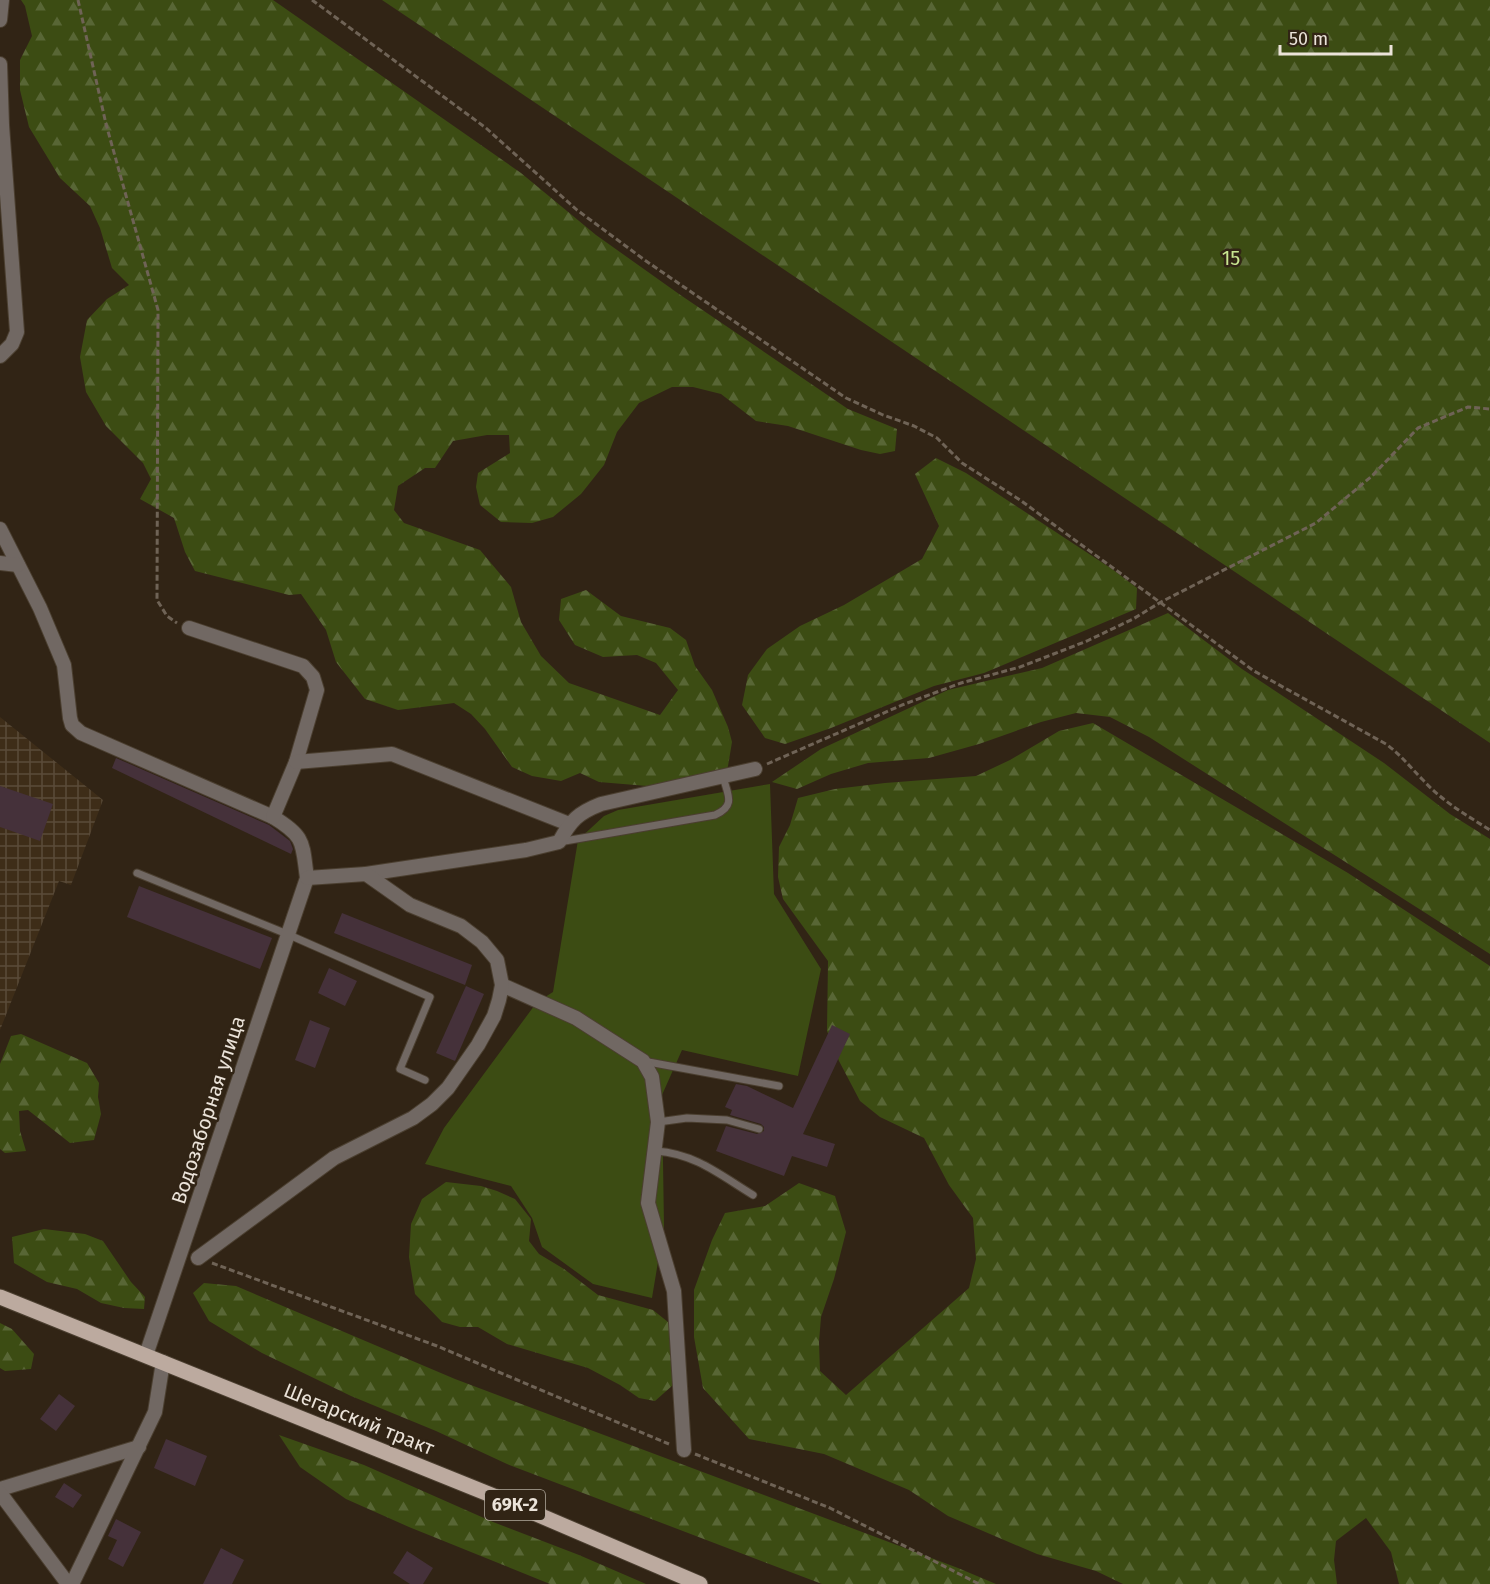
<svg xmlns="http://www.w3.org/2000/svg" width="1490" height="1584" viewBox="0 0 1490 1584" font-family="'Fira Sans',sans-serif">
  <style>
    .industrial { fill: url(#industrial-grid) }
    .green { fill: #3c4c13 }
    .forest { fill: url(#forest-firs) }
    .building { fill: #45313a }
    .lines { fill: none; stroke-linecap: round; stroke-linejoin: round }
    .lane-casing { stroke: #4b3f30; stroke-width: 9 }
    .street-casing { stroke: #4b3f30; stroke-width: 16 }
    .primary-casing { stroke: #4b3f30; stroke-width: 17 }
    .path { stroke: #6f6356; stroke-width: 3; stroke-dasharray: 6 3; stroke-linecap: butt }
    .lane { stroke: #716863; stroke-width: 7 }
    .street { stroke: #716863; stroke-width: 14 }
    .primary { stroke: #bcaa9f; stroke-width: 15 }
    .labels { text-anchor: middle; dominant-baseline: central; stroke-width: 5; stroke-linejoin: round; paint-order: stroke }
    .shield { fill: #312415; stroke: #b3aa9e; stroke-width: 1.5 }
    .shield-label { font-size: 18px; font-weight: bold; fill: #ebe3d9 }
    .park-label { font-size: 20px; fill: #c8e590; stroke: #312415 }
    .street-label { font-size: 20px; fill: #ebe3d9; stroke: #312415 }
  </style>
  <defs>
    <pattern id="industrial-grid" width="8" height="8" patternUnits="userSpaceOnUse" patternTransform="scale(1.5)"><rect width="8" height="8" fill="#3e2d18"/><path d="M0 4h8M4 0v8" fill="none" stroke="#5a4b39"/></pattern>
    <pattern id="forest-firs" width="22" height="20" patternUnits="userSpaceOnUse" patternTransform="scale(1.5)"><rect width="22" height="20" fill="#3c4c13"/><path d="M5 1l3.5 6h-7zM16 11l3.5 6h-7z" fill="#586635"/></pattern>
  </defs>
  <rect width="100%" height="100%" fill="#312415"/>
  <polygon class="industrial" points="0,717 103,800 71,885 59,881 0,1030"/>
  <polygon class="green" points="770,784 774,894 821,969 798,1076 682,1050 662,1095 664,1226 652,1298 593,1284 542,1247 532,1218 511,1186 425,1164 444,1128 537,1002 553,992 578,840 604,816 618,810"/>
  <g class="forest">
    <polygon points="21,0 273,0 521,173 596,235 679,294 848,409 897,429 895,451 880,454 861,450 788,426 756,421 721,394 693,387 672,387 639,403 617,432 604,465 581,494 553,517 532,523 501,522 480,505 476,487 478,473 510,453 509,435 487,435 453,441 435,468 425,468 398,486 394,510 404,523 480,550 511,587 521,622 541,656 569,683 660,715 678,690 656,663 637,655 603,657 575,645 559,620 561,599 586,590 621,616 670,628 686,640 695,666 712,690 728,727 732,742 727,772 671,788 599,782 580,773 561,781 532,776 512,767 485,729 471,714 454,703 398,710 365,699 336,662 326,630 301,594 289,595 195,571 185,552 174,518 140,499 151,479 143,463 106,426 86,392 80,357 87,320 107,299 129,285 112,268 100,228 90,206 60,178 29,127 20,90 20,60 32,36 25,6"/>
    <polygon points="382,0 1490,0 1490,743"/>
    <polygon points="936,458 966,473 1112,569 1137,588 1136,609 984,673 934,686 831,728 785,744 765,738 742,705 748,675 767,649 800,626 844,605 922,559 939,526 915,474"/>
    <polygon points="1168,613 1242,669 1384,763 1450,814 1490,839 1490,954 1149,737 1110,717 1076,713 1041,722 979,744 929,758 868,763 831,774 797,789 772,782 821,749 948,690 1042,668"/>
    <polygon points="1093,723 1348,873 1490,966 1490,1584 1399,1584 1391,1552 1366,1518 1336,1541 1334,1560 1337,1584 1123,1584 1096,1571 1037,1554 948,1516 909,1490 824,1454 749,1439 703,1388 694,1337 694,1290 712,1240 725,1213 765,1206 799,1183 835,1196 846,1232 834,1279 821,1317 819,1342 820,1371 846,1395 969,1288 976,1259 973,1218 949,1185 924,1138 880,1117 860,1101 839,1061 827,1031 828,961 783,899 778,877 779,847 790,825 798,798 835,789 885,783 976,776 1010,760 1059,731"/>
    <polygon points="21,1034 87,1063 99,1083 98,1097 101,1114 94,1140 70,1143 28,1110 19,1111 20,1131 26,1151 5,1153 0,1149 0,1064 11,1036"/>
    <polygon points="446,1182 481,1186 497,1191 515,1199 531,1219 529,1241 539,1254 564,1269 598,1295 653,1310 678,1330 685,1352 673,1385 655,1401 639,1398 620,1385 588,1368 507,1344 478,1327 460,1327 442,1322 415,1294 409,1257 411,1224 422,1199"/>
    <polygon points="44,1229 85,1234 103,1241 131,1282 145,1297 144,1309 124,1308 101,1303 77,1289 47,1282 14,1263 12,1237"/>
    <polygon points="204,1283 236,1286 455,1379 958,1568 996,1584 822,1584 507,1464 436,1431 351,1396 262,1353 209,1321 193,1293"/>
    <polygon points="0,1323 12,1329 34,1354 31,1369 5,1371 0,1368"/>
    <polygon points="279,1435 364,1465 493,1522 579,1555 646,1584 550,1584 409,1527 346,1499 300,1467"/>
  </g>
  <g class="building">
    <polygon points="116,758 269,825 290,841 293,849 291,854 112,768"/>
    <polygon points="0,786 53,804 40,841 0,827"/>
    <polygon points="139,886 272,938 260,969 127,917"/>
    <polygon points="342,913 472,965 465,985 334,933"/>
    <polygon points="329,968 357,981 345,1006 318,993"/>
    <polygon points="466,986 484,994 455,1061 436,1053"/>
    <polygon points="310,1020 330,1028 315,1068 295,1060"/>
    <polygon points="832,1025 850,1034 803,1134 835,1144 827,1167 792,1156 784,1176 716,1151 726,1126 757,1134 764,1131 764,1127 761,1124 730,1115 732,1110 725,1107 736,1084 747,1086 793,1108"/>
    <polygon points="59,1394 75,1406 56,1431 40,1419"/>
    <polygon points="166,1439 207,1456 195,1486 154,1468"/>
    <polygon points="64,1483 82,1495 73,1508 55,1497"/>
    <polygon points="116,1519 141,1532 123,1567 108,1559 117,1540 108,1536"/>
    <polygon points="221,1548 244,1560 232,1584 203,1584"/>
    <polygon points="407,1551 433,1568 423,1584 410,1584 393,1573"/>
  </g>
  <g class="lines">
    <defs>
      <g id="lane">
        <path d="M 559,842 L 715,815 C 736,806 728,795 723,777"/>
        <polyline points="137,873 287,934 430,997 400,1069 425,1080"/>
        <polyline points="643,1061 779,1086"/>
        <polyline points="658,1122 687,1118 727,1120 759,1129"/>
        <path d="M 656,1151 C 696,1154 720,1175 753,1195"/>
      </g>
      <g id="street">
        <polyline points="0,20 2,0"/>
        <polyline points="0,64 2,125 17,332 12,344 0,356"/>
        <path d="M 0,529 L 40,608 L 64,665 L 70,718 L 72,725 L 81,733 L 273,817 C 306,837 302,843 307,878 L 146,1355"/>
        <polyline points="0,563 18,565"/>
        <polyline points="189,628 303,666 313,677 317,690 296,762 273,817"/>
        <polyline points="296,762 392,754 569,824"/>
        <path d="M 366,874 L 526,850 L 559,842 C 571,820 578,813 601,804 L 755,769"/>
        <polyline points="502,985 576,1018 643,1061 652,1077 658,1122 648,1203 674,1291 684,1450"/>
        <polyline points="198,1258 334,1158 413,1118 432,1104 448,1088 478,1045 494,1016 499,1000 502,985 497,960 482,942 461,926 410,905 366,874 307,878"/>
        <polyline points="0,1489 139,1447"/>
        <polyline points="0,1493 68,1584"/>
        <polyline points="72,1584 155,1412 163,1362"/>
      </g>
      <polyline id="primary" points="0,1297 506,1501 700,1584"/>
    </defs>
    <use href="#lane" class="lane-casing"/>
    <use href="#street" class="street-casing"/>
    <use href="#primary" class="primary-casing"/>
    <g class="path">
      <polyline points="78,0 106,124 158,310 157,600 167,616 177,623"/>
      <path d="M 312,0 L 486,128 L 577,210 L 646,261 L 846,398 L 883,415 L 914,426 L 937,438 L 962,463 L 1020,500 L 1254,671 L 1386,744 C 1402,756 1409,766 1423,780 C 1442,801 1466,815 1490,830"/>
      <polyline points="767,764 902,705 961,683 1020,667 1087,641 1133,619 1161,602 1316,523 1372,476 1418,428 1468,407 1490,409"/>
      <polyline points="212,1263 437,1346 669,1444"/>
      <polyline points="695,1454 830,1508 979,1584"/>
    </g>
    <use href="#lane" class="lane"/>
    <use href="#street" class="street"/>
    <use href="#primary" class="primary"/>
  </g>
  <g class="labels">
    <rect class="shield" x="485" y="1490" width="60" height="30" rx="4.5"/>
    <g class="shield-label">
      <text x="515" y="1505">69К-2</text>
    </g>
    <g class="park-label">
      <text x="1231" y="258">15</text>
    </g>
    <g class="street-label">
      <text transform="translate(208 1110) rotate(-72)">Водозаборная улица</text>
      <text transform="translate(359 1419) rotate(22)">Шегарский тракт</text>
    </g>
  </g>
  <path d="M1280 45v9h111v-9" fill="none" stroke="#ebe3d9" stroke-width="3"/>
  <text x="1289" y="45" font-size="18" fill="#ebe3d9" stroke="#312415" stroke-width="4.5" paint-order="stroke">50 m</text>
</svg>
